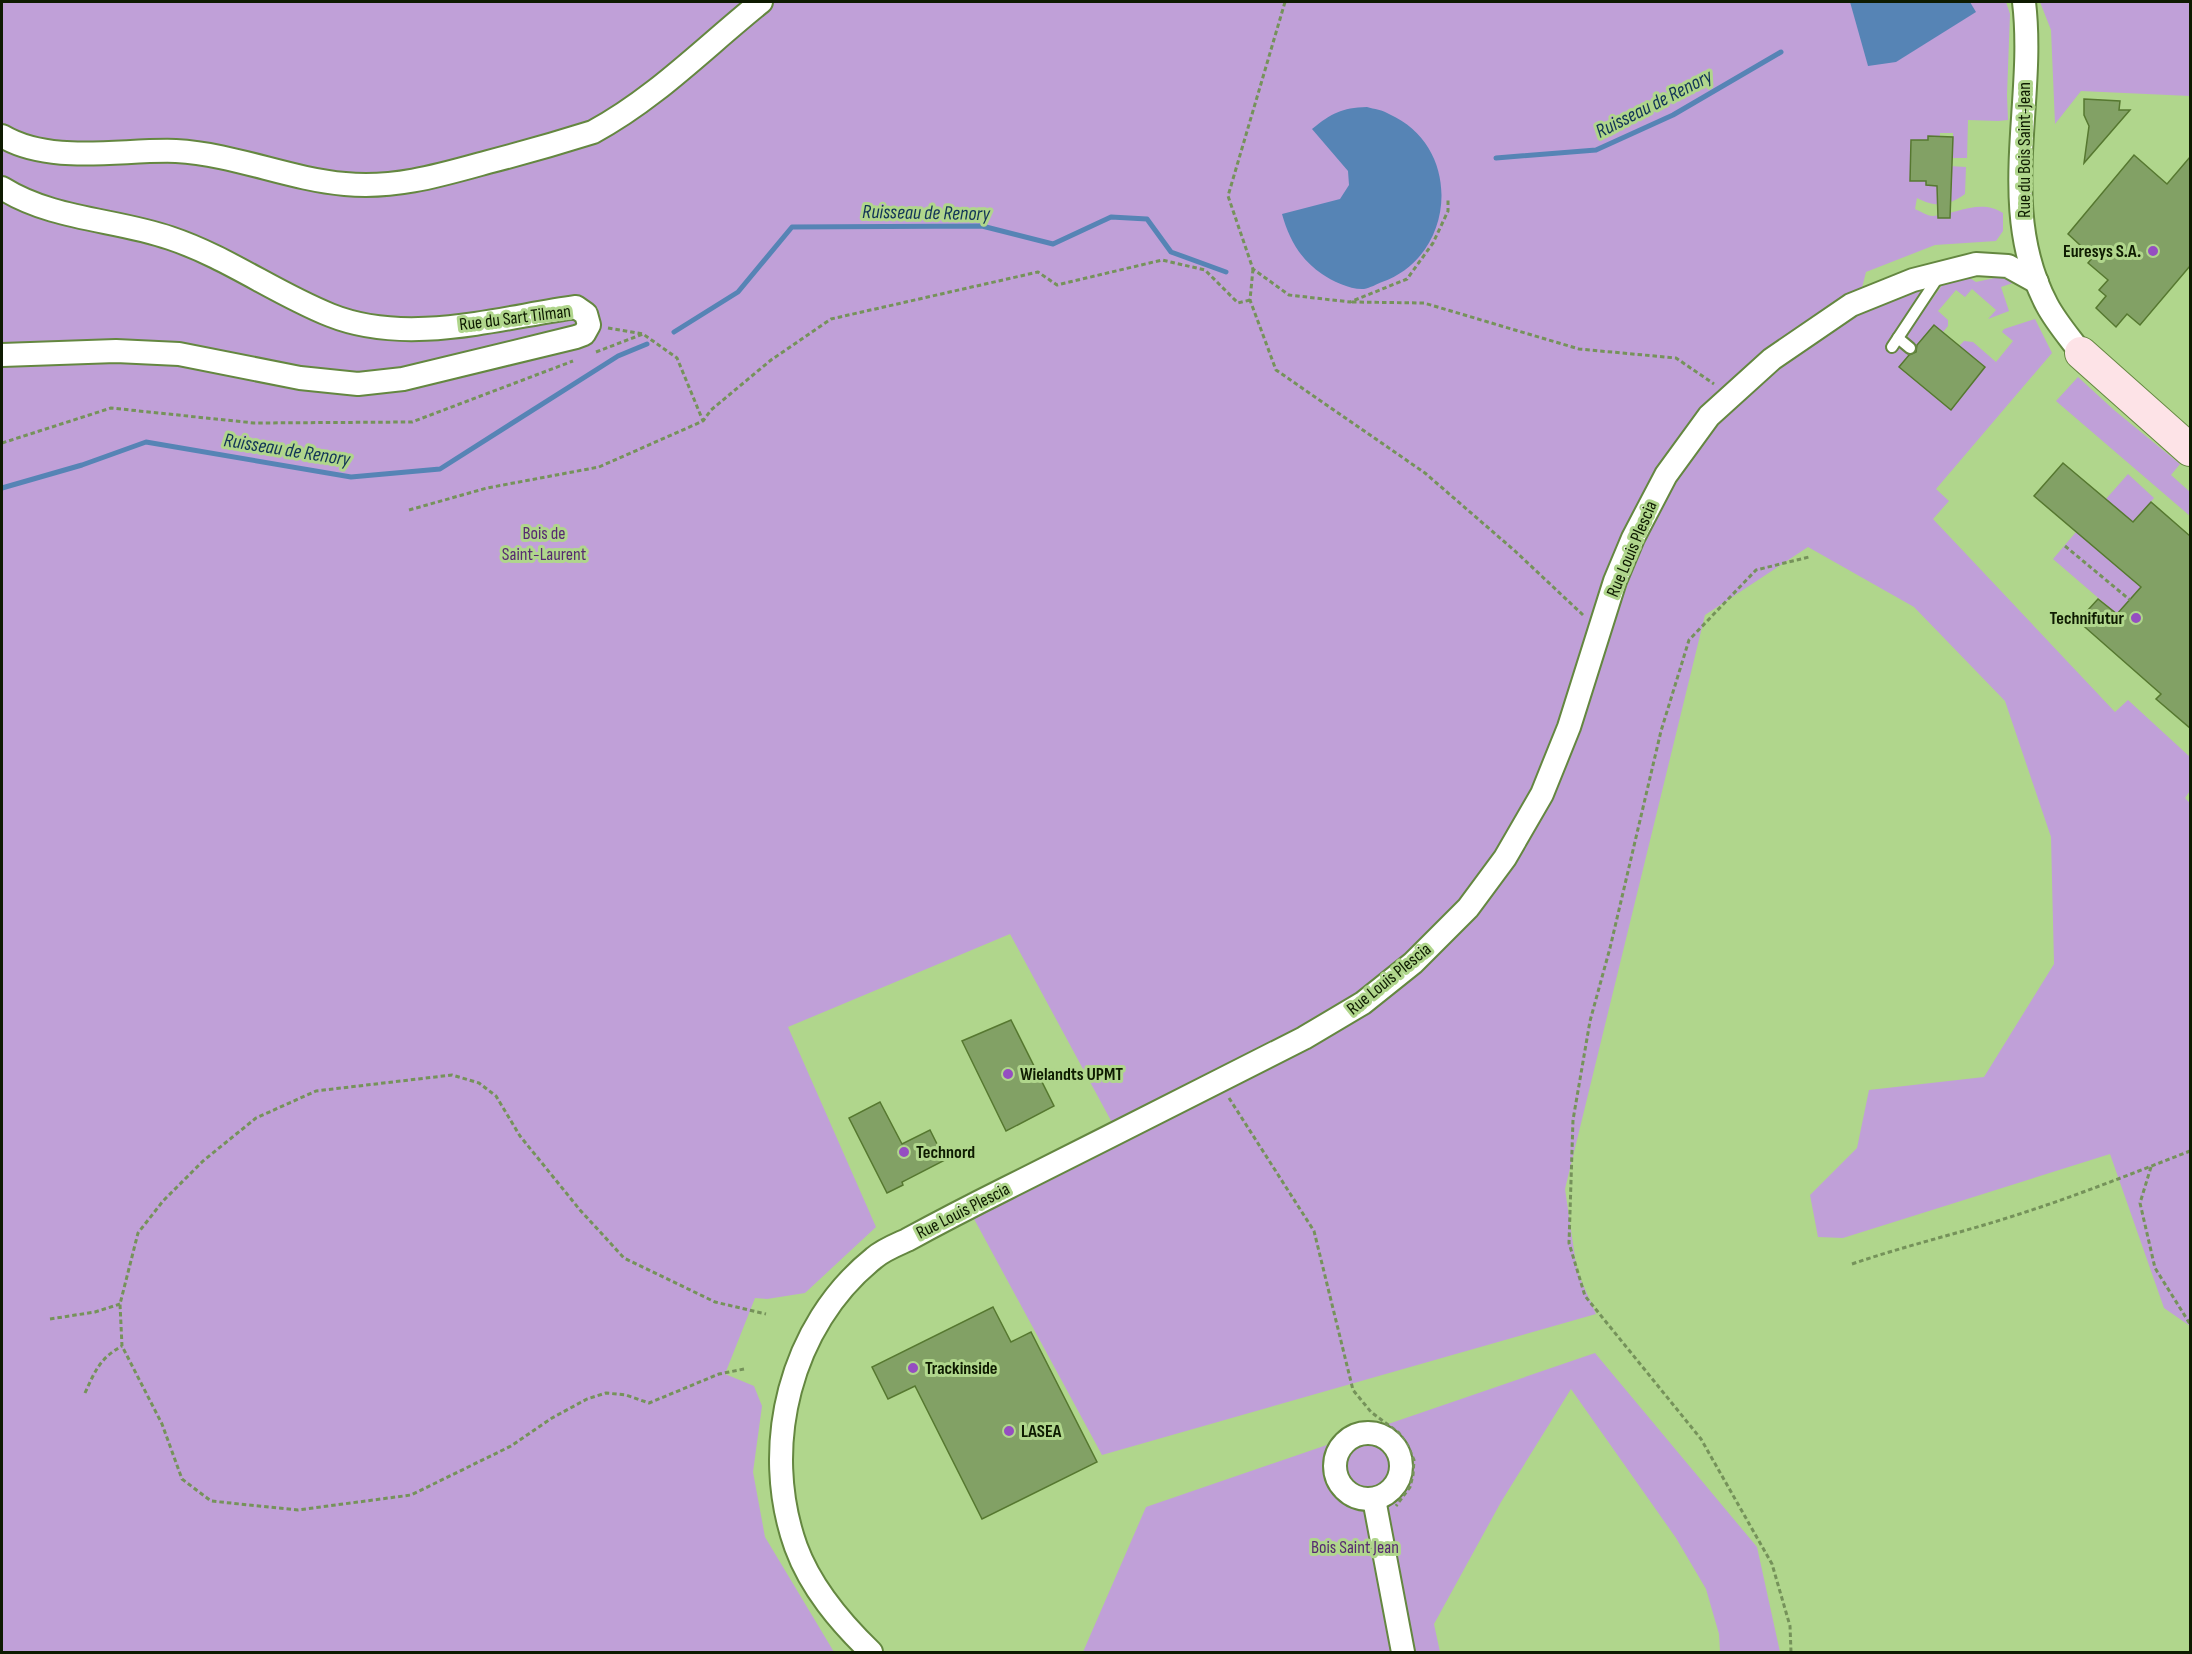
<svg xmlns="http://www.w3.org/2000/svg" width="2192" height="1654" viewBox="0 0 2192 1654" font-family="'Sofia Sans Condensed',sans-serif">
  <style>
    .green { fill: #c0a0d8 }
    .water { fill: #5684b5 }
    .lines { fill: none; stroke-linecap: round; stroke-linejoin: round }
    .stream { stroke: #5684b5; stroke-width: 5 }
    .building { fill: #82a165; stroke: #567830; stroke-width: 1.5 }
    .lane-casing { stroke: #648740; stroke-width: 14 }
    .street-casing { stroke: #648740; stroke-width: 26 }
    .secondary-casing { stroke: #648740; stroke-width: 34 }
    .path { stroke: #75925a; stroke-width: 3; stroke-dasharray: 4.5 3; stroke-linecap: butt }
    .lane { stroke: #fff; stroke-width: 10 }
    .street { stroke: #fff; stroke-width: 22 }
    .secondary { stroke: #fde3e7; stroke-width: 32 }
    .poi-dot { fill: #954ec1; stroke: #b0d68c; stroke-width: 2 }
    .labels { text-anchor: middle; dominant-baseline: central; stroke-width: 6; stroke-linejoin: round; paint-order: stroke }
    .street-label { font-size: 18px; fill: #0e1b01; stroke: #b0d68c }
    .poi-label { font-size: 18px; font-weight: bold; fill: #0e1b01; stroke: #b0d68c; text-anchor: start }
    .park-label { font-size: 18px; fill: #562a70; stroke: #b0d68c }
    .water-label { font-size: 20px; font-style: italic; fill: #113456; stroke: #b0d68c }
  </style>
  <rect width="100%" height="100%" fill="#b0d68c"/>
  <g class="green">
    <path d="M 2,2 L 2006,2 L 2010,14 L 2007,95 L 2008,120 L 1998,121 L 1968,120 L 1967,158 L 1950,158 L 1950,149 L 1953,148 L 1953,133 L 1940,133 L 1940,137 L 1928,140 L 1911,140 L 1910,181 L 1926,181 L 1926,185 L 1937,186 L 1949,166 L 1966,167 L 1965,194 C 1948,206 1936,208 1917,198 L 1915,209 C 1920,211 1927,216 1933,216 C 1956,214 1981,198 2003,213 L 2003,231 L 1996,241 L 1935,245 L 1866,272 L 1855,315 L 1922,290 L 1886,347 L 1893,352 L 1897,347 L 1902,346 L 1911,353 L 1899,367 L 1951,409 L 1985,367 L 1959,346 L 1964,341 L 1973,342 L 1996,362 L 2013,341 L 2002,332 L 2004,329 L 2035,319 L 2052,353 L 1936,489 L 1949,501 L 1933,519 L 2115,712 L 2128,700 L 2190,757 L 2190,791 L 2185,798 L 2190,803 L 2190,1326 L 2164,1308 L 2110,1154 L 1843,1238 L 1818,1237 L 1810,1195 L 1857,1148 L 1869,1090 L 1984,1077 L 2054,964 L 2051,837 L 2005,701 L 1914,607 L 1808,547 L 1705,615 L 1565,1189 L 1577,1271 L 1596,1314 L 1102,1455 L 973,1217 L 1122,1141 L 1010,934 L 788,1027 L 876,1227 L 805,1293 L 767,1299 L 755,1298 L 725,1374 L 754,1386 L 762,1406 L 753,1472 L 765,1537 L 834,1652 L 2,1652 Z"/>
    <polygon points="2040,2 2190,2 2190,96 2081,91 2055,124 2051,30"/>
    <polygon points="1968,277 1976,282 1999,277 2016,282 2001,287 2009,311 1988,319 1996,310 1972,289 1965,297 1956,290 1938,311 1948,320 1948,326 1943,332 1933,325 1916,347 1910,342 1907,334 1943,284"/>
    <polygon points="2078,377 2114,410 2180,464 2171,475 2190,492 2190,516 2056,401"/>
    <polygon points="2128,474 2154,498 2133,522 2106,499"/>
    <polygon points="2076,515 2080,535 2141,587 2117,614 2053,559 2076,532 2068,525"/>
    <polygon points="1595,1353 1757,1547 1780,1652 1720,1652 1719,1634 1706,1589 1676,1538 1571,1389 1501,1502 1434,1624 1440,1652 1083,1652 1146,1507"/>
  </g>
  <g class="water">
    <polygon points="1850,2 1970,2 1976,12 1896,62 1868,66"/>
    <path d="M 1367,107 C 1374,109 1383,110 1389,114 C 1464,147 1456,256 1382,282 C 1377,284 1370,288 1364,289 C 1351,290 1332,281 1322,274 C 1300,259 1289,239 1282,214 L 1340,199 L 1349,185 L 1348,171 L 1312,129 C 1332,113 1341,108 1367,107 Z"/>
  </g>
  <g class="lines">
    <g class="stream">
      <polyline points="1496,158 1596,150 1673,115 1781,52"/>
      <polyline points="674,332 738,292 792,227 982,226 1053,244 1111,217 1147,219 1171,252 1226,272"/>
      <polyline points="2,488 82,465 146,442 351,477 440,469 618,356 647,344"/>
    </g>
  </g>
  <g class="building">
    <polygon points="2084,99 2120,101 2119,110 2130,110 2084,163 2089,126 2084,115"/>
    <polygon points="1928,136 1953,137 1950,218 1938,218 1937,186 1926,185 1926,181 1910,181 1911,140 1928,140"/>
    <polygon points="2134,155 2167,184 2190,157 2190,266 2140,325 2127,314 2116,327 2096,308 2106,296 2099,290 2108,280 2088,263 2093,257 2068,234"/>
    <polygon points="1934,325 1985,367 1951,410 1899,367 1909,355 1916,352 1917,345"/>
    <polygon points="2063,463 2133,522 2151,502 2190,536 2190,728 2156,699 2161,694 2078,621 2098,599 2117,614 2141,587 2034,496"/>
    <polygon points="1011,1020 1054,1106 1006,1131 962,1041"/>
    <polygon points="880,1102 902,1144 930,1130 945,1160 902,1182 903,1185 887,1193 849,1118"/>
    <polygon points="993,1307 1011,1342 1031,1332 1097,1462 982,1519 915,1386 888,1399 872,1367"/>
  </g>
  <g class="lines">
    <defs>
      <g id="lane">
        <polyline points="1898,338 1910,348"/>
        <polyline points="1892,347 1939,276"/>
      </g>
      <g id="street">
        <path d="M 2024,2 C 2036,102 1996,209 2047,305 C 2056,322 2070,338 2081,353"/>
        <path d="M 2,136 C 51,165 121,149 176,151 C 234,154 288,179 345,184 C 395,189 441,175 488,162 C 523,153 558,143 593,132 C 656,98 706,46 761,2"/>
        <path d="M 2,188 C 53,220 115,219 170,238 C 227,257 275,293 330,315 C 407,346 497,318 576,307 L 586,314 L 589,325 L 584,334 L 576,337 L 403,379 L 358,384 L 300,378 L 179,354 L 116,351 L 2,355"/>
        <circle cx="1368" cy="1466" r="33"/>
        <polyline points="1374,1499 1403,1652"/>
        <path d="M 871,1652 C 840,1622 811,1588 796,1547 C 760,1447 790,1325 874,1258 C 883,1250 896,1245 907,1240 C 940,1222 973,1205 1007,1188 C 1106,1138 1205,1089 1304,1038 L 1363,1003 L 1413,963 L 1468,908 L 1505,858 L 1542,794 L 1569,727 L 1615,581 L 1633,538 L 1666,475 L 1709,416 L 1772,359 L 1851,305 L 1913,280 L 1976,264 L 2008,266 L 2037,282"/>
      </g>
      <polyline id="secondary" points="2081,353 2190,450"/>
    </defs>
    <use href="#lane" class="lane-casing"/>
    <use href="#street" class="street-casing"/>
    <use href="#secondary" class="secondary-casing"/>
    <g class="path">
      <polyline points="1285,2 1228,196 1253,269 1289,295 1350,302 1407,279 1433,243 1448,211 1448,198"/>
      <polyline points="1253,269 1250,300 1276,370 1425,473 1515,551 1583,615"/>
      <polyline points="1352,302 1424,303 1579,349 1676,358 1714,384"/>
      <polyline points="608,328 643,334 677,358 703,421"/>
      <polyline points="596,352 643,334"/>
      <polyline points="2,443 111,408 254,423 412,422 573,361"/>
      <polyline points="409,510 487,488 599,467 703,421 711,410 771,360 831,319 1038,272 1057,285 1162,260 1205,270 1238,303 1250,300"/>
      <polyline points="2065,546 2130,600"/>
      <polyline points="1229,1098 1314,1231 1353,1390 1371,1412 1399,1433 1408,1446 1414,1460 1413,1475 1410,1487 1396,1506"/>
      <polyline points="2151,1167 2140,1203 2155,1268 2190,1324"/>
      <path d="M 1852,1264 C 1904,1246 1957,1234 2010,1217 C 2071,1198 2131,1174 2190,1151"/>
      <polyline points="50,1319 95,1312 120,1304"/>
      <polyline points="744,1369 719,1374 649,1403 626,1395 606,1393 587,1399 552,1418 511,1446 411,1495 298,1510 211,1501 182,1479 162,1424 122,1346 120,1304 138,1233 163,1201 203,1161 256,1118 316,1091 452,1075 479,1083 496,1096 520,1136 580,1210 624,1258 715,1302 766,1314"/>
      <path d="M 85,1393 C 95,1371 100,1358 122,1346"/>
      <polyline points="1791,1652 1790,1626 1772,1564 1701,1439 1585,1296 1569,1243 1573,1120 1590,1021 1610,948 1661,731 1689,640 1756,570 1809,557"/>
    </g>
    <use href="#lane" class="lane"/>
    <use href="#street" class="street"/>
    <use href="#secondary" class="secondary"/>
  </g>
  <g class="poi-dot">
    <circle cx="2153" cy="251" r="6"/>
    <circle cx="2136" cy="618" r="6"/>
    <circle cx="1008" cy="1074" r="6"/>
    <circle cx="904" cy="1152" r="6"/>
    <circle cx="913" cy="1368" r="6"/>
    <circle cx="1009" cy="1431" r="6"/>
  </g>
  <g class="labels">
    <g class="street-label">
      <text transform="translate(2024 150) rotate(-90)">Rue du Bois Saint-Jean</text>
      <text transform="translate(515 318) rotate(-7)">Rue du Sart Tilman</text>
      <text transform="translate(1632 549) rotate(-67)">Rue Louis Plescia</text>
      <text transform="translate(1389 979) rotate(-39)">Rue Louis Plescia</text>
      <text transform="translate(963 1211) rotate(-27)">Rue Louis Plescia</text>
    </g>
    <g class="poi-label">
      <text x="2141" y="251" text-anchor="end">Euresys S.A.</text>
      <text x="2124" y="618" text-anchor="end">Technifutur</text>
      <text x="1020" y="1074">Wielandts UPMT</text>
      <text x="916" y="1152">Technord</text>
      <text x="925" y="1368">Trackinside</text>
      <text x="1021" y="1431">LASEA</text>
    </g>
    <g class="park-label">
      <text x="544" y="533">Bois de<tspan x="544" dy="21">Saint-Laurent</tspan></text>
      <text x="1355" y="1547">Bois Saint Jean</text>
    </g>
    <g class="water-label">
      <text transform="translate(1654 104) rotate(-27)">Ruisseau de Renory</text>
      <text transform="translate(926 213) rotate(1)">Ruisseau de Renory</text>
      <text transform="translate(287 450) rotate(9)">Ruisseau de Renory</text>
    </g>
  </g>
  <rect width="2192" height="1654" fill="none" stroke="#0e1b01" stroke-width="6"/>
</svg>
